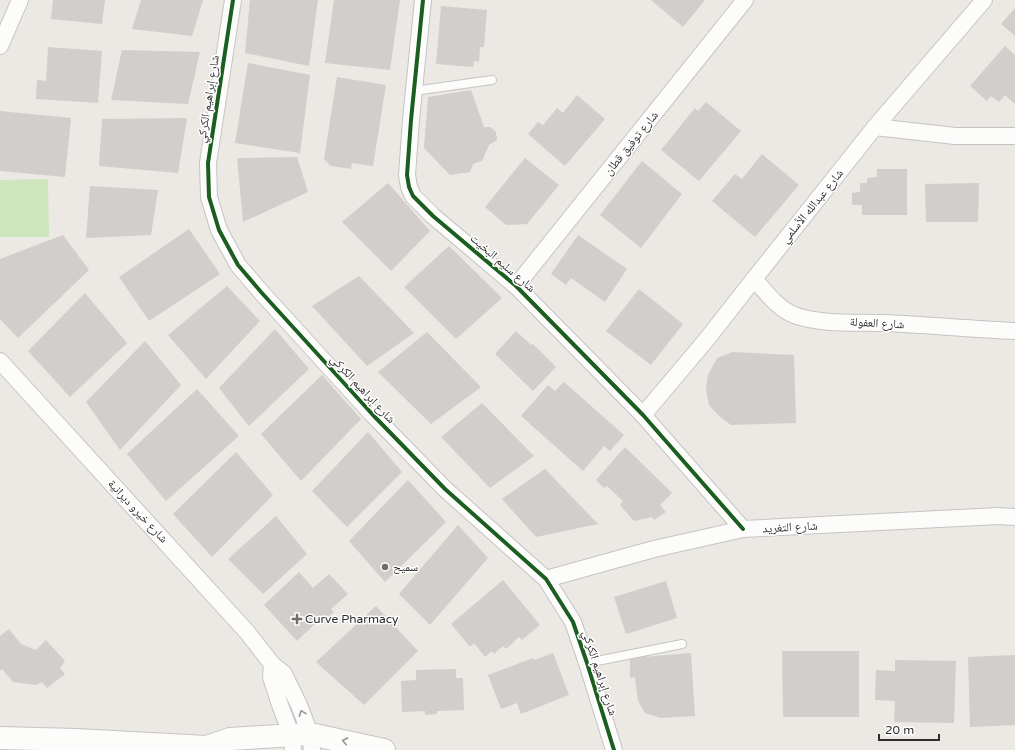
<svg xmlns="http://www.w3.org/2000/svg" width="1015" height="750" viewBox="0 0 1015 750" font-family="'Varela Round','Noto Naskh Arabic',sans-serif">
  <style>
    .green { fill: #cee6be }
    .building { fill: #d1cecb }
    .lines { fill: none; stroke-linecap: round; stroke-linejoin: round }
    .lane-casing { stroke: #c5c4c5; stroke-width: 10 }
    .street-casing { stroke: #c5c4c5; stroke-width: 18 }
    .secondary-casing { stroke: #c5c4c5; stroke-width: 24 }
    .lane { stroke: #fcfcfb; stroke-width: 8 }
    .street { stroke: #fcfcfb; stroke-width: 16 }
    .secondary { stroke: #fcfcfb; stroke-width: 22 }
    .cycleway-casing { stroke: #fff; stroke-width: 6 }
    .cycleway { stroke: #1b5e20; stroke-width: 4 }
    .oneway { stroke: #959594 }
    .poi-dot { fill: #706f6e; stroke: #fff; stroke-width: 1.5 }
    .labels { text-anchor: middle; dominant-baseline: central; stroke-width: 3; stroke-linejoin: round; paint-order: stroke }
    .street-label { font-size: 12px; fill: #2e2e2e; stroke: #fff }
    .poi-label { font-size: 12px; fill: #2e2e2e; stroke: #fff; text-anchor: start }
  </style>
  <rect width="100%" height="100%" fill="#ece8e4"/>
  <polygon class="green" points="48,179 49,237 0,237 0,180"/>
  <g class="building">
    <polygon points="53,0 105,0 102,24 51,19"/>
    <polygon points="141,0 203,0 192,36 132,29"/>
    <polygon points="250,0 318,0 309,66 245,53"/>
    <polygon points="334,0 400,0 390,70 325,63"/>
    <polygon points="651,0 705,0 683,27"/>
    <polygon points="441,6 487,10 484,47 480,47 479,62 474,61 473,67 436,64"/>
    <polygon points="1015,8 1015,36 1001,24"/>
    <polygon points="1005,46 1015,55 1015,104 1005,95 999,102 991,96 987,101 970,86"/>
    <polygon points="48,47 102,51 98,103 36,99 37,80 46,81"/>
    <polygon points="122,50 200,52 188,104 111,100"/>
    <polygon points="248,63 310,75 300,153 235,143"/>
    <polygon points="337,77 386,85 373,166 352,163 351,169 331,166 324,159"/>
    <polygon points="471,90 484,127 490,127 496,132 497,140 489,145 482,161 473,164 470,172 450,175 424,148 428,97"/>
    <polygon points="577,95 605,119 565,166 528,134 538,122 543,125 557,108 563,113"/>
    <polygon points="706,102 741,131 699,181 661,150 695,108 698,111"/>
    <polygon points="0,111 71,118 65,177 0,171"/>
    <polygon points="187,118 178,173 99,166 102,119"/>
    <polygon points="762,154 799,185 755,237 712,201 735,174 742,179"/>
    <polygon points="297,157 308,192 243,222 237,158"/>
    <polygon points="525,158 559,185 527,224 506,225 485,207"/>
    <polygon points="642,161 682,194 641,248 600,215"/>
    <polygon points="877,169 907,169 907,215 862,215 862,205 852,205 852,193 860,192 860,183 867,183 867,178 877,177"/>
    <polygon points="388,183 430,231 391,271 342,222"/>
    <polygon points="979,183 978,222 926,222 925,184"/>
    <polygon points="90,186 158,190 151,235 86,238"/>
    <polygon points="189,229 220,274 149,321 119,277"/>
    <polygon points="63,235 89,270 18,338 0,319 0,259"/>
    <polygon points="578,235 627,269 605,302 571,278 566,285 551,274"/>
    <polygon points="449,246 502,298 456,339 404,287"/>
    <polygon points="359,276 414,333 367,366 312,306"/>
    <polygon points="227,286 260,321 206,379 168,335"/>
    <polygon points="639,289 683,324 651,365 606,331"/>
    <polygon points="85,293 127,343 70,397 28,351"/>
    <polygon points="275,329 309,369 249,426 219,388"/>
    <polygon points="516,331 531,345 533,344 556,367 533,391 495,354"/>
    <polygon points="427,332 481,387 431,424 378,372"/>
    <polygon points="145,341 181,385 120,450 86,402"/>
    <polygon points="733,352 794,355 796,423 731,425 718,415 709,405 706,389 708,375 717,358"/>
    <polygon points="322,375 361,419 301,481 261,434"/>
    <polygon points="564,382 624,435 610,451 604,446 583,471 521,416 548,385 555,391"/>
    <polygon points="197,389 239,436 166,501 127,454"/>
    <polygon points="482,403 534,456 490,488 441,437"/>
    <polygon points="368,432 402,472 347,527 312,491"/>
    <polygon points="625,447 672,493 660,505 666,512 654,520 652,517 634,521 620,505 623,501 607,486 604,488 596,480"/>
    <polygon points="236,452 273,495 212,557 173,514"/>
    <polygon points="545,469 598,524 536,537 502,499"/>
    <polygon points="408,480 446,522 385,582 349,541"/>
    <polygon points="276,516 307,554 263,594 228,559"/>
    <polygon points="458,525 488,558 430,625 399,594"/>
    <polygon points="299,572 313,588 329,574 348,594 331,609 334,612 322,623 319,620 297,641 264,605"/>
    <polygon points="503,580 540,625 522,640 519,637 506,649 503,646 494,654 492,651 485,657 474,643 470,647 451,624"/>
    <polygon points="666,581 677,618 626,634 614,597"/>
    <polygon points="376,606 418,651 364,705 316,662"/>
    <polygon points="9,629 21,644 36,650 46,640 65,661 60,668 65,674 47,688 42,682 36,685 13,682 2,669 0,671 0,636"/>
    <polygon points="782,651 859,651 859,717 783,717"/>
    <polygon points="553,653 569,695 521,714 517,703 501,709 488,675 533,658 534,660"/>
    <polygon points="691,653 695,716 661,718 645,713 638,701 635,677 630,678 630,658"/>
    <polygon points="1015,655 1015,725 970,727 968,657"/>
    <polygon points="895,660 956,661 954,723 894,722 895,701 875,700 876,670 895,671"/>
    <polygon points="456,669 456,678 463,678 464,710 437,711 437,714 425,715 425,711 402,712 401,681 416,680 416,670"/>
  </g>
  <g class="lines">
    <defs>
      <g id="lane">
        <polyline points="414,91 492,80"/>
        <polyline points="587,663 682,644"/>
      </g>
      <g id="street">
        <polyline points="233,0 208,163 209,197 219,230 238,265 261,292 373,415 445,489 546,579 573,622 587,663 614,750"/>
        <polyline points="423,0 411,120 407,175 409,187 413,196 433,216 516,286 643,415 743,529"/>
        <polyline points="0,46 20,0"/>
        <polyline points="875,127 955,136 1015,136"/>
        <path d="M 754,279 C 766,292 777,308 794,315 C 822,325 855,322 884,323 C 928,325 971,329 1015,331"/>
        <polyline points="516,286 745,0"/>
        <polyline points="0,361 247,632 272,664 284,674 299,705 310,734 312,750"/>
        <polyline points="643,415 707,339 754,279 875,127 984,0"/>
        <polyline points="546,579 654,549 743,529 998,516 1015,517"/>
        <polyline points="272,664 271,677 280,705 291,734 293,750"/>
      </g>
      <g id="secondary">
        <polyline points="0,738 76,740 207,747 219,750"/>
        <polyline points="207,747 230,739 310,734 384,750"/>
      </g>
    </defs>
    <use href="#lane" class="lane-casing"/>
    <use href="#street" class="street-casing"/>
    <use href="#secondary" class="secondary-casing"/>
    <use href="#lane" class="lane"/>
    <use href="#street" class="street"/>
    <use href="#secondary" class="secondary"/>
    <defs>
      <g id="cycleway">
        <polyline points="233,0 208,163 209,197 219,230 238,265 261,292 373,415 445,489 546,579 573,622 587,663 614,750"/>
        <polyline points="423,0 411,120 407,175 409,187 413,196 433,216 516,286 643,415 743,529"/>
      </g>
    </defs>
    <use href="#cycleway" class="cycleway-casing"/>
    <use href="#cycleway" class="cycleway"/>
  </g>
  <defs><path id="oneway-chevron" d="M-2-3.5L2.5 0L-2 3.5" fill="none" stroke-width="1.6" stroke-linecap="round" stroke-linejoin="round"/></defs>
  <g class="oneway">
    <use href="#oneway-chevron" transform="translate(302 713) rotate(-111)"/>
    <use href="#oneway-chevron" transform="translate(345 741) rotate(-168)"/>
  </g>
  <g class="poi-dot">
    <circle cx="385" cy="567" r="4"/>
    <path d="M295 613h4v4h4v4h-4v4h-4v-4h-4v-4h4z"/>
  </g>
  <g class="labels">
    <g class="street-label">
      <text transform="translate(208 99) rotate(-81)">شارع إبراهيم الكركي</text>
      <text transform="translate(631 143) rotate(-51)">شارع توفيق قطان</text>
      <text transform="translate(812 206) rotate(-51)">شارع عبدالله الأسلمي</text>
      <text transform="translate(503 263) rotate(41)">شارع سليم البخيت</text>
      <text transform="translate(877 323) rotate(3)">شارع العفولة</text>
      <text transform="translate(363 389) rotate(47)">شارع إبراهيم الكركي</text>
      <text transform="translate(138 511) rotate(47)">شارع خيرو ديرانية</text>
      <text transform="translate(790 527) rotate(-3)">شارع التغريد</text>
      <text transform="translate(600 673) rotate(72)">شارع إبراهيم الكركي</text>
    </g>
    <g class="poi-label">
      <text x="393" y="567">سميح</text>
      <text x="305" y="619">Curve Pharmacy</text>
    </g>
  </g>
  <path d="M879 734v6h60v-6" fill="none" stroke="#2e2e2e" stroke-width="2"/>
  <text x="885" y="734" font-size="12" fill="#2e2e2e" stroke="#ffffff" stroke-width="3" paint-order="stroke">20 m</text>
</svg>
